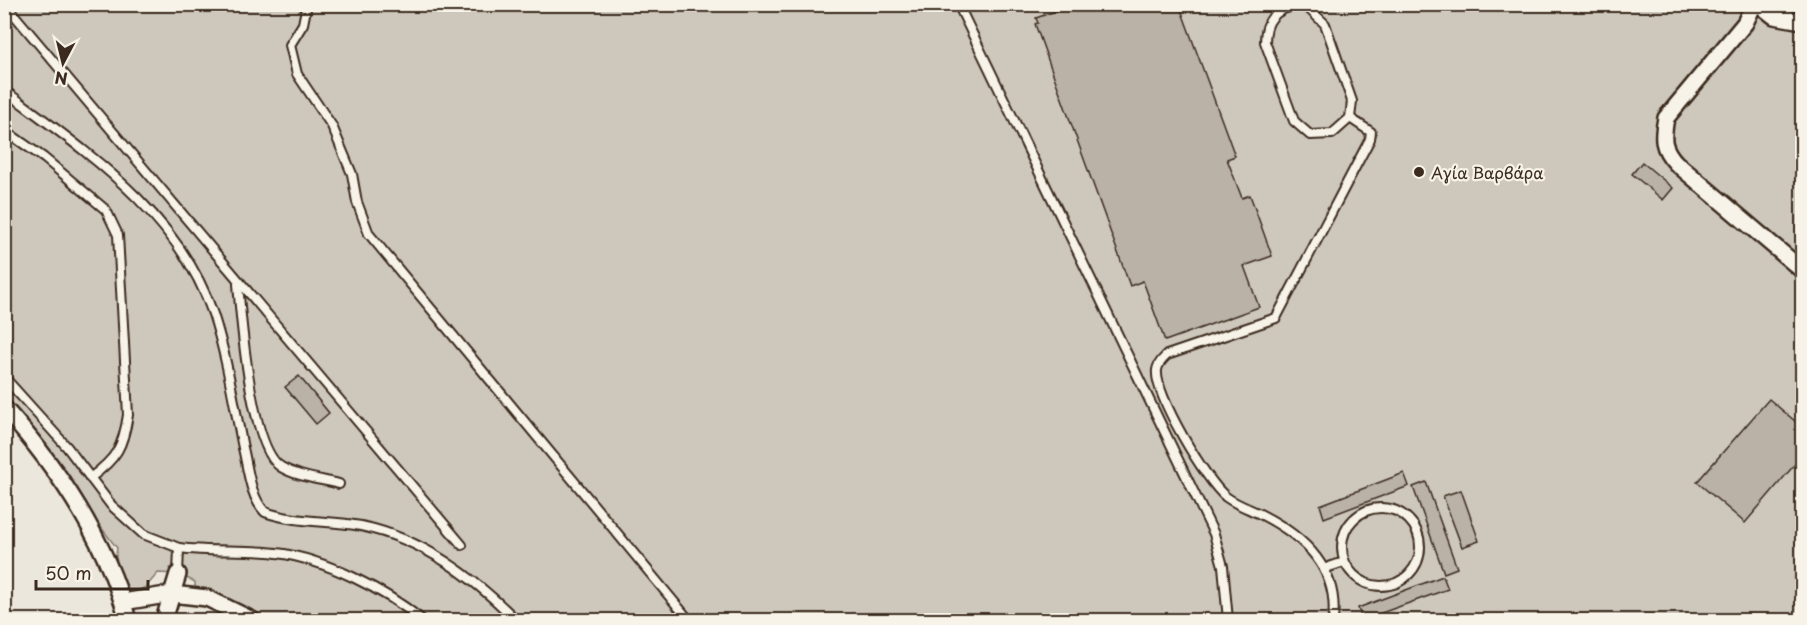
<svg xmlns="http://www.w3.org/2000/svg" width="1807" height="625" viewBox="0 0 1807 625" font-family="'Playpen Sans',sans-serif">
  <style>
    .green { fill: #cec8bc; stroke: #84796d; stroke-width: 1.5 }
    .building { fill: #bab2a7; stroke: #3b2a1e; stroke-width: 1.5 }
    .lines { fill: none; stroke-linecap: round; stroke-linejoin: round }
    .service-casing { stroke: #3b2a1e; stroke-width: 12 }
    .minor-casing { stroke: #3b2a1e; stroke-width: 20 }
    .service { stroke: #f7f3e8; stroke-width: 8 }
    .minor { stroke: #f7f3e8; stroke-width: 15 }
    .poi-dot { fill: #3b2a1e; stroke: #f7f3e8; stroke-width: 2 }
    .labels { text-anchor: middle; dominant-baseline: central; stroke-width: 4.5; stroke-linejoin: round; paint-order: stroke }
    .poi-label { font-size: 16px; fill: #3b2a1e; stroke: #f7f3e8; text-anchor: start }
  </style>
  <rect width="100%" height="100%" fill="#ece7dc"/>
  <filter id="ink" filterUnits="userSpaceOnUse"><feTurbulence type="fractalNoise" baseFrequency=".0167" numOctaves="2"/><feDisplacementMap in="SourceGraphic" scale="12" xChannelSelector="R" yChannelSelector="G"/><feConvolveMatrix kernelMatrix="1 2 1 2 8 2 1 2 1" color-interpolation-filters="sRGB"/></filter>
  <g filter="url(#ink)">
    <polygon class="green" points="5,5 1802,5 1802,620 264,620 195,587 195,582 178,574 158,573 146,587 132,593 123,590 115,563 117,548 5,403"/>
    <g class="building">
      <polygon points="1066,4 1148,4 1149,7 1179,4 1235,156 1227,159 1242,198 1250,195 1272,256 1244,266 1259,307 1165,341 1143,281 1130,286 1035,24 1038,23 1036,18 1067,7"/>
      <polygon points="1642,162 1673,188 1663,200 1632,174"/>
      <polygon points="299,376 329,413 316,424 285,387"/>
      <polygon points="1769,399 1802,427 1802,456 1745,523 1697,482"/>
      <polygon points="1404,473 1409,486 1324,518 1320,505"/>
      <polygon points="1426,482 1457,568 1444,573 1413,487"/>
      <polygon points="1461,490 1479,541 1462,547 1443,496"/>
      <polygon points="1443,576 1448,589 1362,620 1358,608"/>
    </g>
    <g class="lines">
      <defs>
        <g id="service">
          <polyline points="5,4 462,545"/>
          <polyline points="307,4 303,24 290,45 297,74 332,126 352,174 357,202 369,234 689,620"/>
          <polyline points="958,4 1214,534 1223,566 1228,620"/>
          <path d="M 1297,5 L 1308,8 L 1325,24 L 1352,101 L 1350,118 L 1332,134 L 1310,135 L 1294,121 L 1265,42 C 1265,20 1275,9 1297,5 Z"/>
          <path d="M 4,90 C 86,152 179,213 213,314 C 227,357 234,404 243,448 C 248,468 250,497 265,512 C 295,523 329,520 361,526 C 423,539 472,576 516,620"/>
          <path d="M 4,130 L 44,158 L 106,210 L 118,235 L 128,415 C 123,447 117,458 90,478"/>
          <path d="M 238,284 C 241,319 251,449 281,467 C 298,477 320,479 339,484"/>
          <polyline points="4,377 67,447 111,505 143,534 179,548"/>
          <circle cx="1381" cy="547" r="39"/>
          <polyline points="1326,568 1344,562"/>
          <path d="M 178,574 L 179,548 C 212,552 244,549 277,553 C 325,559 385,590 422,620"/>
          <path d="M 1333,620 C 1339,569 1305,537 1262,515 C 1250,509 1237,505 1226,497 C 1206,481 1154,394 1157,370 C 1158,363 1163,359 1167,355 L 1276,318 L 1370,139 L 1371,132 L 1350,118"/>
        </g>
        <g id="minor">
          <path d="M 1754,4 L 1745,23 L 1666,118 C 1662,139 1662,148 1676,163 L 1802,270"/>
          <polyline points="1759,4 1774,16 1802,21"/>
          <path d="M 4,408 C 59,469 106,541 128,620"/>
          <polyline points="123,602 172,594 207,598 252,620"/>
          <polyline points="164,620 178,574"/>
        </g>
      </defs>
      <use href="#service" class="service-casing"/>
      <use href="#minor" class="minor-casing"/>
      <use href="#service" class="service"/>
      <use href="#minor" class="minor"/>
    </g>
  </g>
  <circle class="poi-dot" cx="1419" cy="172" r="6"/>
  <g class="labels">
    <g class="poi-label">
      <text x="1431" y="172">Αγία Βαρβάρα</text>
    </g>
  </g>
  <rect width="1807" height="625" fill="none" stroke="#f7f3e8" stroke-width="24"/>
  <rect x="12" y="12" width="1783" height="601" fill="none" stroke="#3b2a1e" stroke-width="2" filter="url(#ink)"/>
  <g transform="translate(63 63) rotate(187)" stroke="#f7f3e8" stroke-width="4.5" paint-order="stroke">
  <path d="M0-4.5L10 22L0 15L-10 22Z" fill="#3b2a1e"/>
  <text y="-9" font-size="16" font-weight="bold" text-anchor="middle" fill="#3b2a1e">N</text>
  </g>
  <path d="M36 580v9h112v-9" fill="none" stroke="#3b2a1e" stroke-width="3"/>
  <text x="45" y="580" font-size="18" fill="#3b2a1e" stroke="#f7f3e8" stroke-width="4.5" paint-order="stroke">50 m</text>
</svg>
